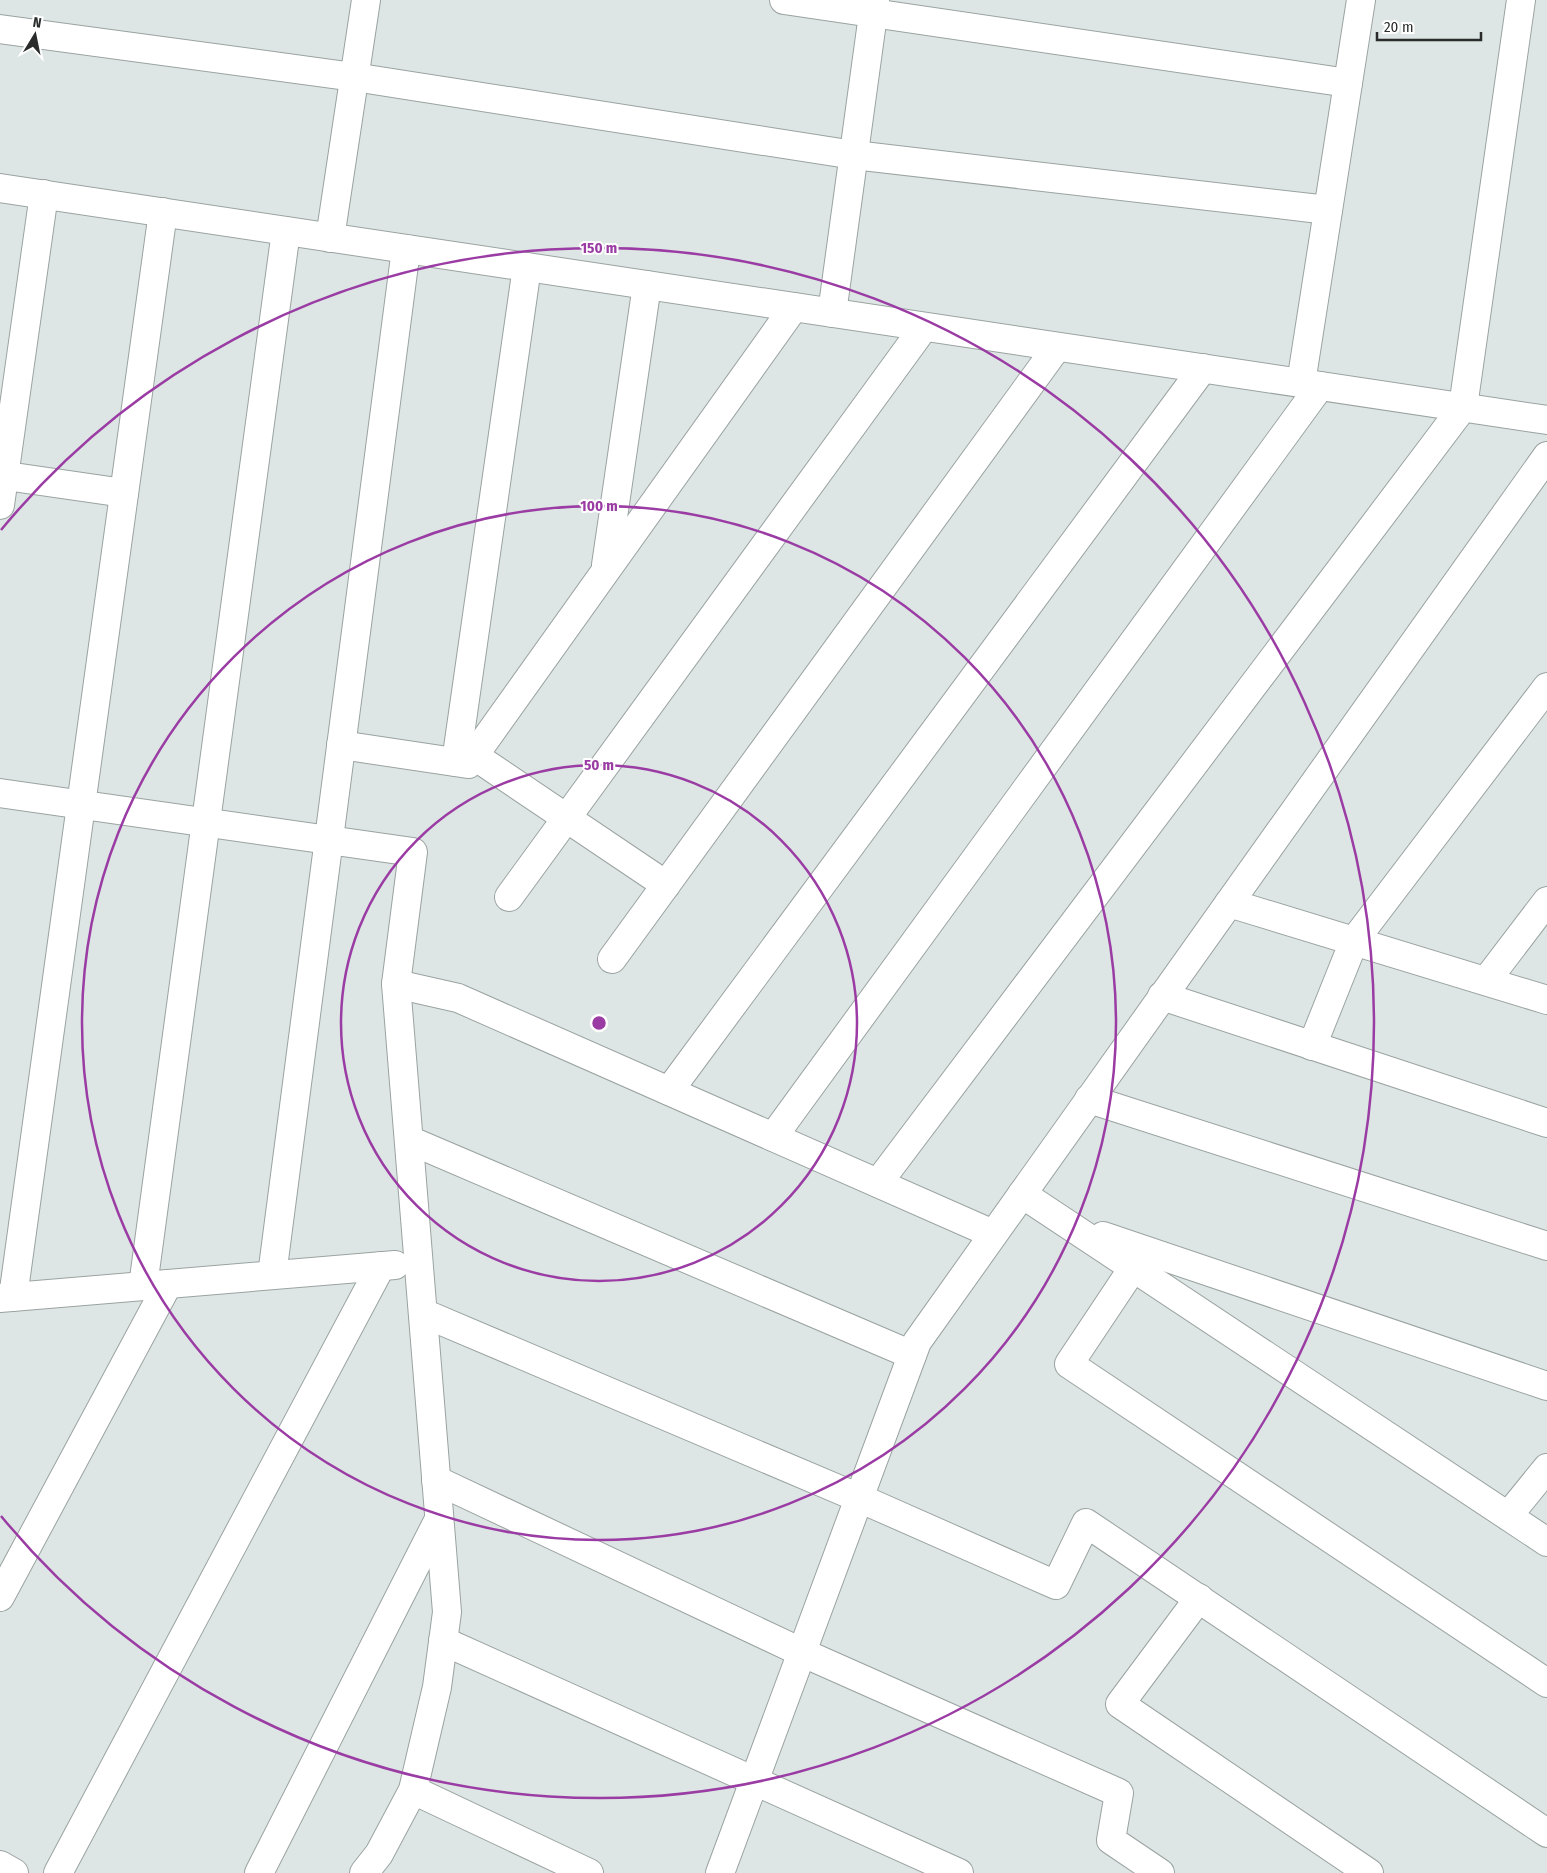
<svg xmlns="http://www.w3.org/2000/svg" width="1547" height="1873" viewBox="0 0 1547 1873" font-family="'Fira Sans Condensed',sans-serif">
  <style>
    .lines { fill: none; stroke-linecap: round; stroke-linejoin: round }
    .minor-casing { stroke: #9aa3a1; stroke-width: 30 }
    .tertiary-casing { stroke: #9aa3a1; stroke-width: 30 }
    .minor { stroke: #fff; stroke-width: 28 }
    .tertiary { stroke: #fff; stroke-width: 28 }
    .ring { fill: none; stroke: #9a3ca4; stroke-width: 2.5 }
    .centre { fill: #9a3ca4; stroke: #fff; stroke-width: 2.5 }
    .ring-label { font-size: 15px; text-anchor: middle; font-weight: bold; fill: #9a3ca4; stroke: #fff; stroke-width: 4; stroke-linejoin: round; paint-order: stroke }
  </style>
  <rect width="100%" height="100%" fill="#dde6e4"/>
  <g class="lines">
    <defs>
      <g id="minor">
        <polyline points="784,0 1348,83"/>
        <polyline points="0,29 354,77 854,155 1328,210"/>
        <polyline points="330,238 366,0"/>
        <polyline points="832,313 875,0"/>
        <polyline points="1301,383 1361,0"/>
        <polyline points="0,475 124,493"/>
        <polyline points="0,505 44,194"/>
        <polyline points="606,565 647,285"/>
        <polyline points="341,745 468,764 794,307"/>
        <polyline points="473,755 666,885"/>
        <polyline points="456,762 527,267"/>
        <polyline points="0,793 413,852 396,984 447,1612 437,1687 413,1790 379,1854 364,1873"/>
        <polyline points="509,897 924,327"/>
        <polyline points="1229,903 1547,1000"/>
        <polyline points="612,959 1057,347"/>
        <polyline points="1486,981 1547,901"/>
        <polyline points="396,984 458,998 993,1234"/>
        <polyline points="1162,996 1547,1123"/>
        <polyline points="1312,1046 1354,941 1547,687"/>
        <polyline points="669,1091 1203,368"/>
        <polyline points="1089,1099 1547,1246"/>
        <polyline points="773,1137 1320,386"/>
        <polyline points="409,1140 912,1355"/>
        <polyline points="878,1183 1463,407 1521,0"/>
        <polyline points="1022,1194 1547,1542"/>
        <polyline points="1103,1236 1547,1386"/>
        <polyline points="1133,1268 1069,1364 1547,1683"/>
        <polyline points="272,1275 406,249"/>
        <polyline points="143,1286 286,231"/>
        <polyline points="13,1297 163,212"/>
        <polyline points="0,1298 395,1265"/>
        <polyline points="423,1313 859,1498 1056,1585 1086,1523 1547,1833"/>
        <polyline points="436,1480 801,1652 1119,1793 1111,1840 1160,1873"/>
        <polyline points="1508,1516 1547,1468"/>
        <polyline points="0,1597 168,1284"/>
        <polyline points="1199,1598 1120,1704 1369,1873"/>
        <polyline points="443,1641 959,1873"/>
        <polyline points="413,1790 589,1873"/>
        <polyline points="0,1865 14,1873"/>
        <polyline points="58,1873 381,1266"/>
        <polyline points="259,1873 439,1519"/>
        <polyline points="720,1873 917,1342 1547,456"/>
      </g>
      <polyline id="tertiary" points="0,188 1547,420"/>
    </defs>
    <use href="#minor" class="minor-casing"/>
    <use href="#tertiary" class="tertiary-casing"/>
    <use href="#minor" class="minor"/>
    <use href="#tertiary" class="tertiary"/>
  </g>
  <g class="ring">
    <circle cx="599" cy="1023" r="258"/>
    <circle cx="599" cy="1023" r="517"/>
    <path d="M1 530A775 775 0 1 1 1 1516"/>
  </g>
  <circle cx="599" cy="1023" r="8" class="centre"/>
  <g class="ring-label">
    <text x="599" y="253">150 m</text>
    <text x="599" y="511">100 m</text>
    <text x="599" y="770">50 m</text>
  </g>
  <g transform="translate(35 35) rotate(10)" stroke="#ffffff" stroke-width="4" paint-order="stroke">
  <path d="M0-4L9 19L0 12L-9 19Z" fill="#292c2b"/>
  <text y="-8" font-size="14" font-weight="bold" text-anchor="middle" fill="#292c2b">N</text>
  </g>
  <path d="M1377 32v8h104v-8" fill="none" stroke="#292c2b" stroke-width="2.5"/>
  <text x="1384" y="32" font-size="15" fill="#292c2b" stroke="#ffffff" stroke-width="4" paint-order="stroke">20 m</text>
</svg>
